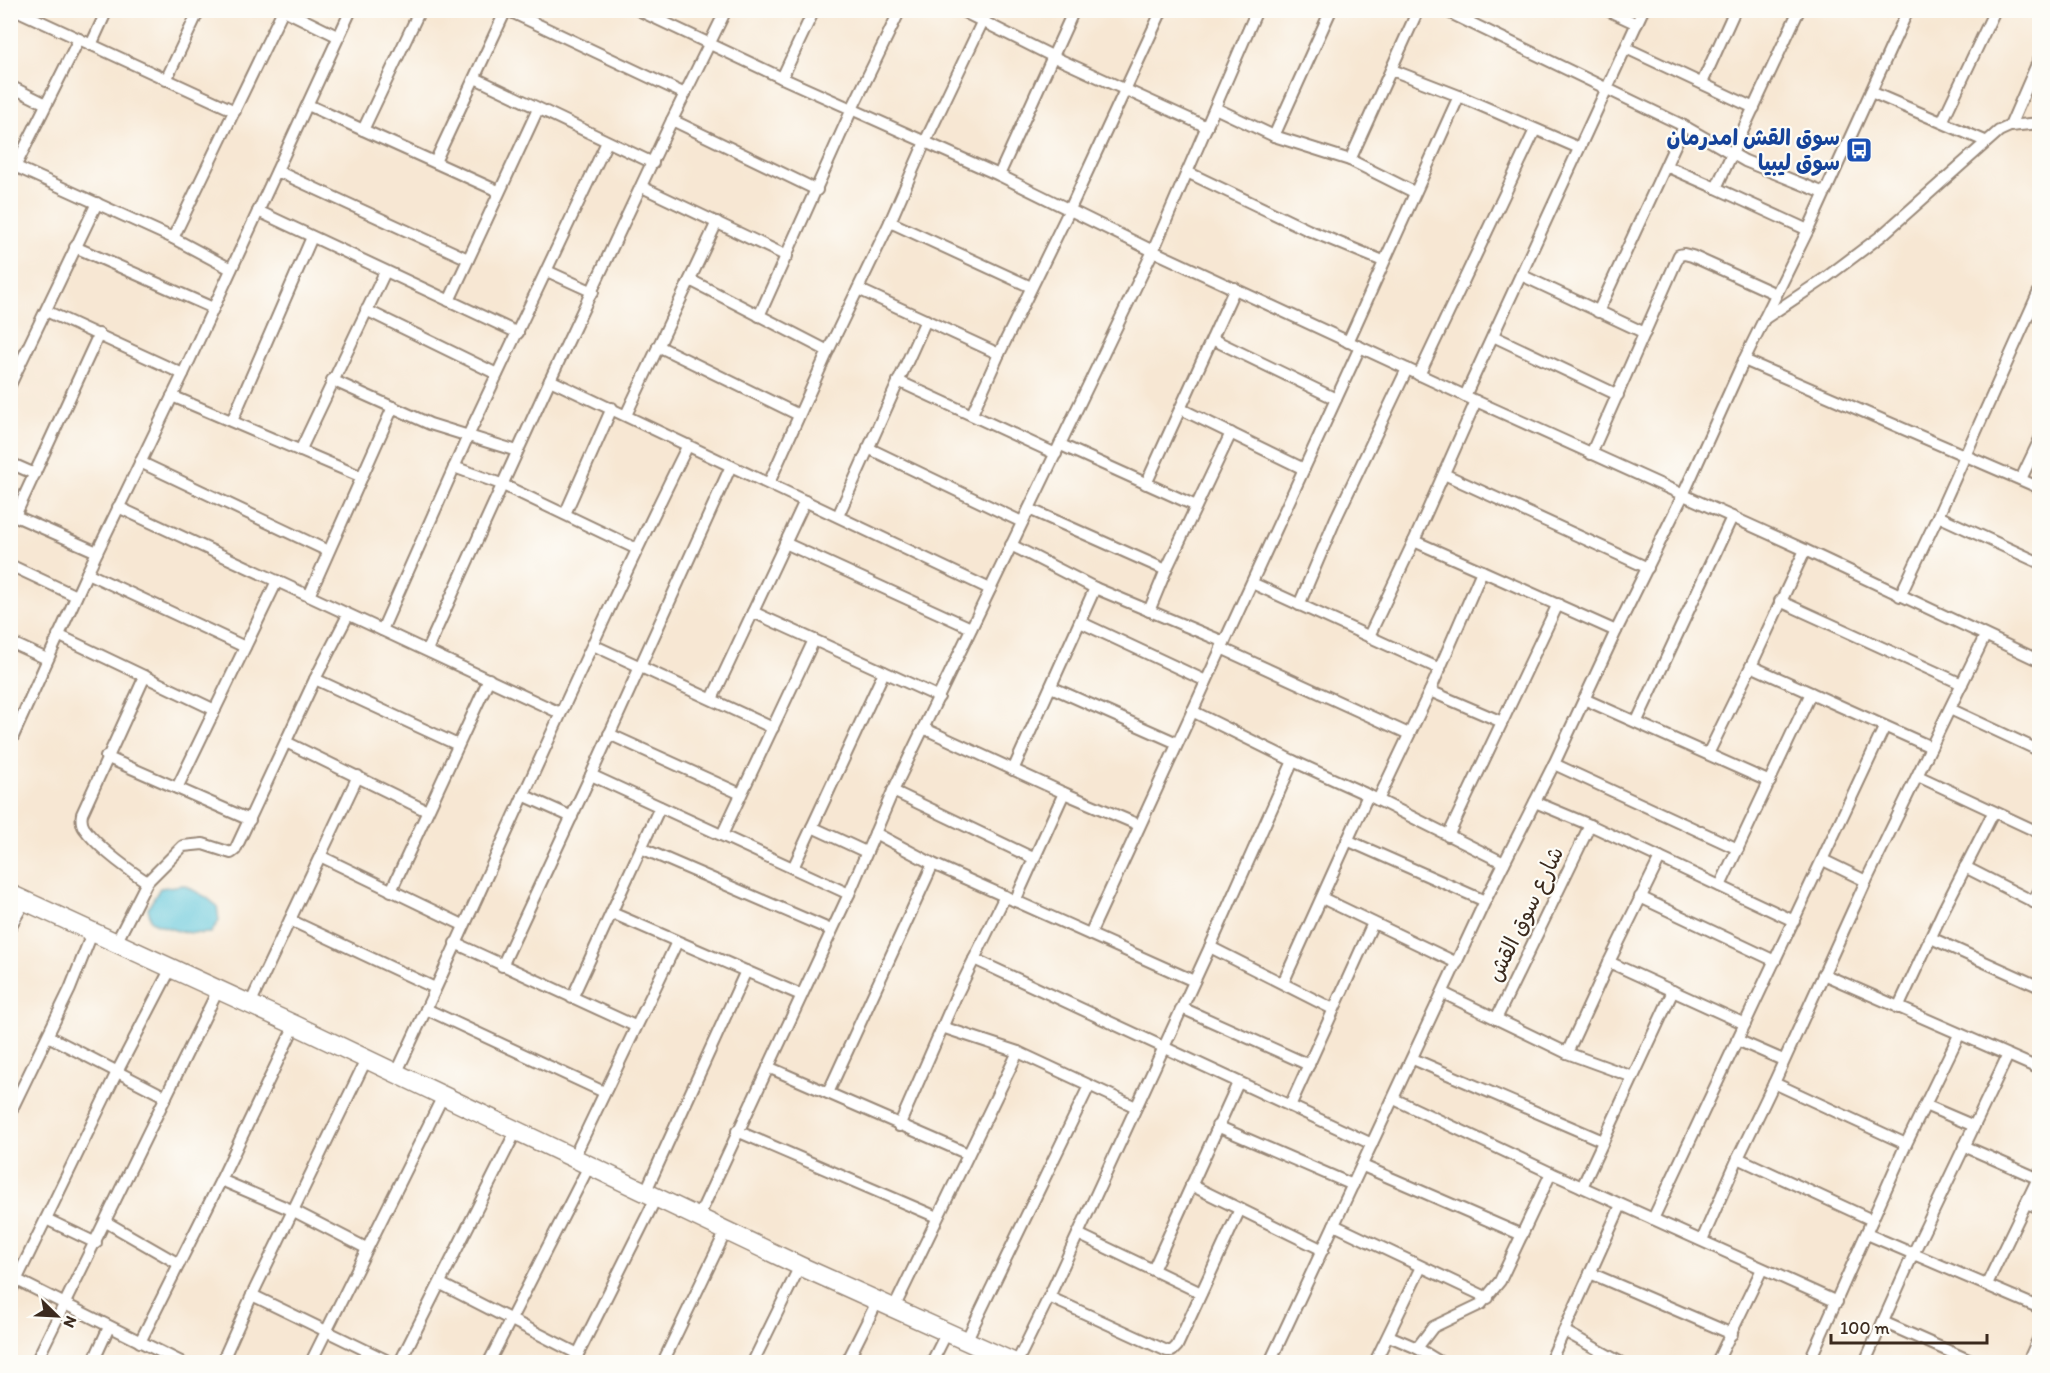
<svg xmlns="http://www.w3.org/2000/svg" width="2050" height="1373" viewBox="0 0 2050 1373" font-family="Itim,'Playpen Sans Arabic',sans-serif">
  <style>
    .water { fill: #5cc4d9; stroke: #4c777c; stroke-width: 1.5 }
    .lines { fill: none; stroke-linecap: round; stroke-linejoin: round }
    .street-casing { stroke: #998878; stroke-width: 14 }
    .highway-casing { stroke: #998878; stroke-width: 21 }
    .street { stroke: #fff; stroke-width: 10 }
    .highway { stroke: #fff; stroke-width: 18 }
    .labels { text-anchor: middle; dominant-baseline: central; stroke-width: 4.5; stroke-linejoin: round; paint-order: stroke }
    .transit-label { font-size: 22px; font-weight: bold; fill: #164399; stroke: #fdfcf7; text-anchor: end }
    .street-label { font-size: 22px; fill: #3b2a1e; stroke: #fdfcf7 }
  </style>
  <rect width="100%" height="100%" fill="#fdfcf7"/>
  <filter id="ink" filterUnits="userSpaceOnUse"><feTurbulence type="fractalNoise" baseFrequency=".0167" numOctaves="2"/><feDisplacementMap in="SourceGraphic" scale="12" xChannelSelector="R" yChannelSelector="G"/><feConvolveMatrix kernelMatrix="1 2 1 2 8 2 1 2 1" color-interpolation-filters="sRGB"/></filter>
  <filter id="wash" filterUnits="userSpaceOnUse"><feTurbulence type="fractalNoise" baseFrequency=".008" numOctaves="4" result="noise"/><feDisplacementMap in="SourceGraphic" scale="24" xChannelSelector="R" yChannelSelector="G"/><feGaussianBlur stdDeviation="1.35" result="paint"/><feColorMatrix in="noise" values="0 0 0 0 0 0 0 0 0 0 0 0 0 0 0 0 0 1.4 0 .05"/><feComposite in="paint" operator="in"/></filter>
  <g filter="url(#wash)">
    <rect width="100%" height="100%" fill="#f7e7d3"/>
    <path class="water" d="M 184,885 L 206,897 L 217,906 L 219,921 L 211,933 C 189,935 171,931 151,921 L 148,908 L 160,888 Z"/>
  </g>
  <g filter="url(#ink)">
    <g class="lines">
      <defs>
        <g id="street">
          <polyline points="16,10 235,111"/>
          <polyline points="284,10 339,37"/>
          <polyline points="507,10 685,94"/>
          <polyline points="638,10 782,78 999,175 1153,251 1476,401 1805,550 2040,661"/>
          <polyline points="726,10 672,120 550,380 990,589"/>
          <polyline points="960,10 1054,57 1207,127"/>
          <polyline points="1444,10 1684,126 1745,161 1824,193"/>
          <polyline points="1607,10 1637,24"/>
          <polyline points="2034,10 2040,13"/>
          <polyline points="91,45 107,10"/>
          <polyline points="1626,48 1754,108"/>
          <polyline points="1392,70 1459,96 1579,148"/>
          <polyline points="475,78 653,163"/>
          <polyline points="782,78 814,10"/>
          <polyline points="166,80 199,10"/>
          <polyline points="1702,83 1735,10"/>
          <polyline points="10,86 46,104"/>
          <polyline points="1871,92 1985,141"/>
          <polyline points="308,105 498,191"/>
          <polyline points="1215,108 1274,136 1350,160 1414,192"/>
          <polyline points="672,120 817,190"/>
          <polyline points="1942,122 1995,10"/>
          <polyline points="2010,126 2040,57"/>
          <polyline points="363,130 420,10"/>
          <polyline points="1274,136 1331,10"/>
          <polyline points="1350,160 1418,10"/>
          <polyline points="435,162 506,10"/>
          <polyline points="10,164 173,238 231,269"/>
          <polyline points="1666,166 1716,188 1799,10"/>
          <polyline points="277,171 468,259"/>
          <polyline points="1187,172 1308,230 1383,261"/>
          <polyline points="999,175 1074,10"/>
          <polyline points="10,177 79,39"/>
          <polyline points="642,187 787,256"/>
          <polyline points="1716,188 1808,230"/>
          <polyline points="258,211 518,333"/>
          <polyline points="890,222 1031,287"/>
          <polyline points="173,238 283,10"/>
          <polyline points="75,247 213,308"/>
          <polyline points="547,271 593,292"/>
          <polyline points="1521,275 1645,333"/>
          <polyline points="690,280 828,351"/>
          <polyline points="858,289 999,354"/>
          <polyline points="449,301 538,109"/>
          <polyline points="366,310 497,374"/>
          <polyline points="46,311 183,374"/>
          <polyline points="1598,312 1684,126"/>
          <polyline points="759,316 852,109 900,10"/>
          <polyline points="1764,319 1824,279 1881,236 1999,131 2010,126 2040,123"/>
          <polyline points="1493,336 1618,395"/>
          <polyline points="1212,339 1336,399"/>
          <polyline points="1348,342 1459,96"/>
          <polyline points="658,346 799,415"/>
          <polyline points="1744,360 2040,488"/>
          <polyline points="1419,375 1535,130"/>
          <polyline points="332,380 430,424 517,451"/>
          <polyline points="898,381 1056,454"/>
          <polyline points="10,385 97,203"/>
          <polyline points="172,396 362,477"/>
          <polyline points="1465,396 1643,10"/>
          <polyline points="1181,409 1304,469"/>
          <polyline points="972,414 999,354 1070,209 1162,10"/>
          <polyline points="626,415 717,222"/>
          <polyline points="232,421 312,237"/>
          <polyline points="1061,445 1196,506"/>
          <polyline points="868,448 1022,522"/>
          <polyline points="300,451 385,272"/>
          <polyline points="1591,454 1679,255 1684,254 1692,256 1776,294"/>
          <polyline points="140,462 328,551"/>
          <polyline points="10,463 35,474"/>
          <polyline points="454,467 501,484 637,549"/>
          <polyline points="1444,474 1648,568"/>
          <polyline points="2021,479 2040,439"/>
          <polyline points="769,483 828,351 890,222 925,142 988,10"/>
          <polyline points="1146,484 1235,288"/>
          <polyline points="118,507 560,713"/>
          <polyline points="1029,509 1166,570"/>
          <polyline points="11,514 97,552"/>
          <polyline points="565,514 612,408"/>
          <polyline points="15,516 99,334"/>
          <polyline points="838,516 926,320"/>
          <polyline points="1938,516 2040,563"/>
          <polyline points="1414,541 1482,571"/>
          <polyline points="785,543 971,628"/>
          <polyline points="1011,545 1095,588 1224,642"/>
          <polyline points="10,565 76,596"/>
          <polyline points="87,573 245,647"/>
          <polyline points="1252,583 1440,669"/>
          <polyline points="309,596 393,407"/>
          <polyline points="1900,596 1938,516 2040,289"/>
          <polyline points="1780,601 1962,684"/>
          <polyline points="1299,605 1336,518 1407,369"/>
          <polyline points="1149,611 1166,570 1231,433"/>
          <polyline points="753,612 939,697"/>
          <polyline points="1080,622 1206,681"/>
          <polyline points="382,630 468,436 607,142"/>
          <polyline points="58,635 215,710"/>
          <polyline points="1369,636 1414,541 1476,401"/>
          <polyline points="10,642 47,659"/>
          <polyline points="593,645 773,728"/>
          <polyline points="1221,648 1409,734"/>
          <polyline points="427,650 550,380"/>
          <polyline points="1751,666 1931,747"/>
          <path d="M 145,676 L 82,814 C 81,819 81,823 84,828 C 99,849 126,868 147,882 L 183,846 L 203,844 L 231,853 L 235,850 L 315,679 L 348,615"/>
          <polyline points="315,679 458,745"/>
          <polyline points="1051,687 1177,743"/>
          <polyline points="1430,691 1502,722"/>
          <polyline points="712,699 805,501"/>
          <polyline points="1584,699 1770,782"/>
          <polyline points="1950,709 2040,751"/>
          <polyline points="1192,711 1293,761 1368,795 1504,863"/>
          <polyline points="1637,721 1732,517"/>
          <polyline points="923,728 1064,793 1139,825"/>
          <polyline points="609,734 741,794"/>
          <polyline points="286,742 427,811"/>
          <polyline points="10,743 87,573 183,374 351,10"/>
          <polyline points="1708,754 1751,666 1805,550"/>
          <polyline points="106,757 250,820"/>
          <polyline points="1554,764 1738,849"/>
          <polyline points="1013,770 1095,588"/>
          <polyline points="591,775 849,894"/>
          <polyline points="1918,776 2040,833"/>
          <polyline points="177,788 277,581"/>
          <polyline points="893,791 1033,858"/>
          <polyline points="523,795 572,817"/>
          <polyline points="1378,800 1430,691 1482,571 1616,631"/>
          <polyline points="1535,802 1590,825 1794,921"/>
          <polyline points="812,827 866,852"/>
          <polyline points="875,833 933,864 1194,981"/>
          <polyline points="722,835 814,640"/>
          <polyline points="1448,836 1558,604"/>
          <polyline points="1347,840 1485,901"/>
          <polyline points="641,848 831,930"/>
          <polyline points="320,856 463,925"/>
          <polyline points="1823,860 1866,881"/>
          <polyline points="1965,867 2040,905"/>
          <polyline points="793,868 884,672"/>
          <polyline points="1720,886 1811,693"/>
          <polyline points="391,891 489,679"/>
          <polyline points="1640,897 1775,961"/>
          <polyline points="1322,898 1457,963"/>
          <polyline points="1015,901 1064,793"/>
          <polyline points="2033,902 2040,889"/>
          <polyline points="612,913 801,995"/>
          <polyline points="290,920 435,988"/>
          <polyline points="10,927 25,901"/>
          <polyline points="1090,934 1360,347"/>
          <polyline points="1931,938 2040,987"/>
          <polyline points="116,943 147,882"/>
          <polyline points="455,943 635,1026"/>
          <polyline points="1210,947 1333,1009"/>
          <polyline points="974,959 1372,1144"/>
          <polyline points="1609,962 1745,1024"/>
          <polyline points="502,966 591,775 731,466"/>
          <polyline points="1823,974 2040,1069"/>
          <polyline points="1283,983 1368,795"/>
          <polyline points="1443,993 1567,1053 1633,1077"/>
          <polyline points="572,998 660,807"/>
          <polyline points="250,1004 358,776"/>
          <polyline points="1182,1008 1309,1065"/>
          <polyline points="1898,1008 1943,911 1993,813"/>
          <polyline points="426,1009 604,1092"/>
          <polyline points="1496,1019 1590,825"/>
          <polyline points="942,1027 1018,1052 1136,1107"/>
          <polyline points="48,1036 166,1097"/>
          <polyline points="1737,1040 1783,1060"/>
          <polyline points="1567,1053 1609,962 1660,858"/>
          <polyline points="1413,1059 1603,1141"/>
          <polyline points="768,1067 968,1154"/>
          <path d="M 396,1074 C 494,865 585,652 688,445"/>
          <polyline points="1774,1083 1906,1144"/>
          <polyline points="828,1093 933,864"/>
          <polyline points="1394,1099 1551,1173 1837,1302"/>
          <polyline points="1925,1105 1974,1126"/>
          <polyline points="1290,1106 1373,923"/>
          <polyline points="10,1113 70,989 93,931"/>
          <polyline points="899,1126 956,996 1005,896"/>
          <polyline points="1217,1126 1353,1185"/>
          <polyline points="737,1131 937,1217"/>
          <polyline points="1964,1146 2037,1178"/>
          <polyline points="1738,1158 1872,1220"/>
          <polyline points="573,1159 677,942"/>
          <polyline points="1363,1166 1522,1235"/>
          <polyline points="221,1180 294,1211 366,1248"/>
          <polyline points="1191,1185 1323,1250"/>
          <polyline points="1582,1187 1673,991"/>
          <polyline points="645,1193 746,971"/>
          <polyline points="2026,1203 2040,1208"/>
          <polyline points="698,1218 849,894 893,791 1153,251 1257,10"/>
          <polyline points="46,1219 96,1243"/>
          <polyline points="1653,1219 1884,728"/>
          <polyline points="106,1222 179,1264"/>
          <polyline points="1334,1225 1488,1298"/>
          <polyline points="1078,1234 1201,1293"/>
          <polyline points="1867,1234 2040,1308"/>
          <polyline points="1702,1240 1738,1158 1774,1083 1866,881 1985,636"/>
          <polyline points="1153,1270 1238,1083"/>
          <polyline points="1590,1273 1732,1334"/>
          <polyline points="11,1277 181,1362"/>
          <polyline points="441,1284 578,1354"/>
          <polyline points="1987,1284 2040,1174"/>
          <polyline points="10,1293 117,1072 171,968"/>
          <polyline points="252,1295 390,1362"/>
          <polyline points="1049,1297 1167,1351 1172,1351 1177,1346 1240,1209"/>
          <polyline points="894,1308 1018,1052"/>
          <polyline points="1883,1322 1973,1362"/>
          <polyline points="1564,1331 1620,1362"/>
          <polyline points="1389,1336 1417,1348 1440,1362"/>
          <polyline points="966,1341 1089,1086"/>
          <polyline points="140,1342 221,1180 295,1025"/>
          <polyline points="1417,1348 1433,1327 1481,1304 1500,1281 1551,1173"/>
          <polyline points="36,1362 218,990"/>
          <polyline points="93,1362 109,1327"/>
          <polyline points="222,1362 252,1295 366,1060"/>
          <polyline points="311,1362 443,1096"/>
          <polyline points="400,1362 516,1131"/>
          <polyline points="489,1362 589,1166"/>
          <polyline points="574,1362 656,1198"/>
          <polyline points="663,1362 726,1231"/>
          <polyline points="753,1362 800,1266"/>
          <polyline points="847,1362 878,1300"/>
          <polyline points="932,1362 947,1332"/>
          <polyline points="1017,1362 1049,1297 1210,947 1293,761"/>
          <polyline points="1270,1362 1485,901 1554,764 1616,631 1683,495 1744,360 1808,230 1908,10"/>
          <polyline points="1375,1362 1421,1267"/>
          <polyline points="1550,1362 1621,1205"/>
          <polyline points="1717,1362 1762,1269"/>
          <polyline points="1809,1362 1906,1144 1959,1035"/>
          <polyline points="1865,1362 1913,1254 2008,1055"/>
          <polyline points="2028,1362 2040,1335"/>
        </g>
        <polyline id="highway" points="10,894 295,1025 800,1266 1013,1362"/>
      </defs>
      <use href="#street" class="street-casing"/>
      <use href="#highway" class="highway-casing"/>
      <use href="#street" class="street"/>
      <use href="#highway" class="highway"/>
    </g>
  </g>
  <defs>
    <symbol id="bus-square" viewBox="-11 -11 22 22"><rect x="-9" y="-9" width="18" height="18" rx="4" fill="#1a4fb4" stroke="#fdfcf7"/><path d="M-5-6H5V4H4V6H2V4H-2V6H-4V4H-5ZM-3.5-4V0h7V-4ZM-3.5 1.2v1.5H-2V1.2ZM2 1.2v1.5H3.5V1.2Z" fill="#fff"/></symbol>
  </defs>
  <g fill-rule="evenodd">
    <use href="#bus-square" x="1844" y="135" width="30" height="30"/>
  </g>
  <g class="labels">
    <g class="transit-label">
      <text x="1840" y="137">سوق القش امدرمان<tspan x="1840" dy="25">سوق ليبيا</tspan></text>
    </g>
    <g class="street-label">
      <text transform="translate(1525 914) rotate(-64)">شارع سوق القش</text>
    </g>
  </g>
  <rect width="2050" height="1373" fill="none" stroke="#fdfcf7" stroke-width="36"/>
  <g transform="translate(57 1316) rotate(114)" stroke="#fdfcf7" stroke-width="4.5" paint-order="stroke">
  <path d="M0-4.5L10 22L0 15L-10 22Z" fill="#3b2a1e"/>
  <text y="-9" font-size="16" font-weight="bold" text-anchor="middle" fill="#3b2a1e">N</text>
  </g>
  <path d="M1831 1334v9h156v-9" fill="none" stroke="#3b2a1e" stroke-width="3"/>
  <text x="1840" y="1334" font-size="18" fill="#3b2a1e" stroke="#fdfcf7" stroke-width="4.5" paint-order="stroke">100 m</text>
</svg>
